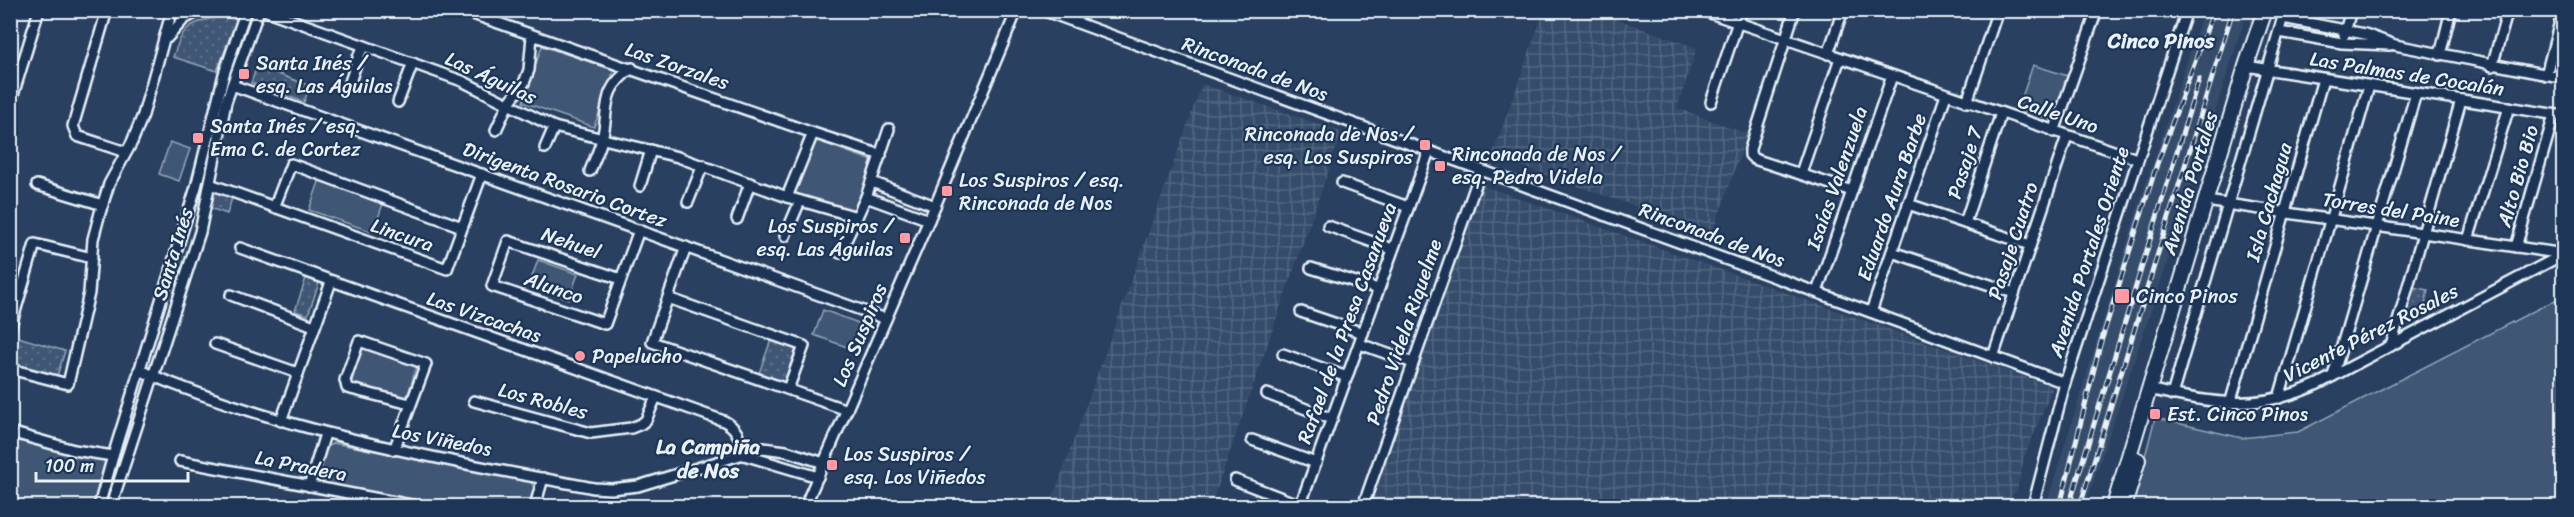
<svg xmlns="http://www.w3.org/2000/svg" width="2574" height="517" viewBox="0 0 2574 517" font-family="Sriracha,sans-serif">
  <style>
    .built { fill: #364d6b }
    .industrial { fill: url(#industrial-grid) }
    .grass { fill: url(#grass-dots); stroke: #94a4b6; stroke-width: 1.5 }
    .park { fill: #415774; stroke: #94a4b6; stroke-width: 1.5 }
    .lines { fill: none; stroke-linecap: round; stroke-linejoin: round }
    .minor-casing { stroke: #e8f1f8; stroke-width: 14 }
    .secondary-casing { stroke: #e8f1f8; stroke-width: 18 }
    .minor { stroke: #1d3557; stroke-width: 9 }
    .secondary { stroke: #1d3557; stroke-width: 14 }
    .rail-casing { stroke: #e8f1f8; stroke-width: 5 }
    .rail { stroke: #1d3557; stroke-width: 3; stroke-dasharray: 9; stroke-linecap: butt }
    .poi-dot { fill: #ff9aa2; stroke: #1d3557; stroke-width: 2 }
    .labels { text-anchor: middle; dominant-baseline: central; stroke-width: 4.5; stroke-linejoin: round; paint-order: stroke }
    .poi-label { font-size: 20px; fill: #e8f1f8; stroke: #1d3557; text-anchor: start }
    .street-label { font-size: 20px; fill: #e8f1f8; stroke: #1d3557 }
    .neighbourhood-label { font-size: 21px; font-weight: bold; fill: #e8f1f8; stroke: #1d3557 }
  </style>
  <defs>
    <pattern id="industrial-grid" width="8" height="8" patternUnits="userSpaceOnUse" patternTransform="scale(1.5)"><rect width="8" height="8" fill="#364d6b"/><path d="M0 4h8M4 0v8" fill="none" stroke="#536781"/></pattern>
    <pattern id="grass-dots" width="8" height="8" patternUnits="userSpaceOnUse" patternTransform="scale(1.5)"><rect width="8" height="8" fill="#415774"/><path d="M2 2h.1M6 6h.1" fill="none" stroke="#5c7089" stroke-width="1.8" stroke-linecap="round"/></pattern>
  </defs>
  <rect width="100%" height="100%" fill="#294061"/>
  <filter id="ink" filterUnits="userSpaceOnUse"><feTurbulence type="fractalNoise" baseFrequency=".0167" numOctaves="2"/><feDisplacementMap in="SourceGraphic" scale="12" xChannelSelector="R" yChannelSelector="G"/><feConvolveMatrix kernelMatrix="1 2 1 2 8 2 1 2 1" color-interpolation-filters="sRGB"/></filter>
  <g filter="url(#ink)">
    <polygon class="built" points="2204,10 2247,11 2171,252 2085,506 2046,506 2138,208"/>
    <g class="industrial">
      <polygon points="1544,11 1594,11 1697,48 1677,108 1748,134 1710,239 1634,215 1637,207 1492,156"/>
      <polygon points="1202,84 1342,132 1211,506 1050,506"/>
      <polygon points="1481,185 2053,387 2024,458 2017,490 2003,506 1371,506"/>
    </g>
    <g class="grass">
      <path d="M 217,17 L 237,19 L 217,71 L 173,57 C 183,28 186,24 217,17 Z"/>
      <polygon points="257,66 310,86 304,102 251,83"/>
      <polygon points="216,190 233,195 227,214 210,208"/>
      <polygon points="306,278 319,283 308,315 295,311"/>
      <polygon points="2412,287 2428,290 2425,305 2428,313 2399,327"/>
      <polygon points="18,337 65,351 57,376 11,362"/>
      <polygon points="771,340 796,349 784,382 759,373"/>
    </g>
    <g class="park">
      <polygon points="542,46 614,70 594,127 523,102"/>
      <polygon points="2033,65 2071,77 2056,121 2018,109"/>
      <polygon points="815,140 873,161 856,208 850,210 794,193"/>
      <polygon points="170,142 190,149 179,181 159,174"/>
      <polygon points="320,179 384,201 373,232 309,210"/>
      <polygon points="538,260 578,274 569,299 529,285"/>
      <polygon points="2555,300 2563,314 2563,506 2132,506 2155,418 2242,438 2298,432"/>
      <polygon points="823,310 864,325 855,350 814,335"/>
      <polygon points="362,348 417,365 406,401 351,384"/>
      <polygon points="10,438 75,456 103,457 108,464 96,506 11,506"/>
      <path d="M 333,443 L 530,480 L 534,488 L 529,506 L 436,506 L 320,483 C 315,473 323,449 333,443 Z"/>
    </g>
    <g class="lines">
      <defs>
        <g id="minor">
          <polyline points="107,10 73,126 77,136 126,152"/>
          <polyline points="264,10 462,81 554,127 678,157 787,197 857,217"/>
          <polyline points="461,10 813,133 881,155"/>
          <polyline points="1042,10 2065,383"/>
          <polyline points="1701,10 2137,159"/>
          <polyline points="1795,10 1750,149 1750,155 1754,159 1852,191"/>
          <polyline points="2283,18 2365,34 2395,45 2564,78"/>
          <polyline points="2279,32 2342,43 2390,45"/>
          <polyline points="2344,35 2351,10"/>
          <polyline points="167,38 184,19 201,10"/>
          <polyline points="1828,54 1843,10"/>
          <polyline points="2440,55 2451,10"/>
          <polyline points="2246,66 2564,116"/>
          <polyline points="2492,66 2508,10"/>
          <polyline points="2546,75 2563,10"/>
          <polyline points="232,85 886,319"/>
          <polyline points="349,85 359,55 364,46"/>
          <polyline points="398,102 413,63"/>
          <polyline points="1711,102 1742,10"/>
          <polyline points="1967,102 1998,10"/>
          <polyline points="10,105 39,10"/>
          <polyline points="496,130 508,104 524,83 529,70 532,36"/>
          <polyline points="2054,132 2097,10"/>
          <polyline points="545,148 554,127"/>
          <path d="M 590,171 C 594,160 601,147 603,135 C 609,105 601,90 632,68"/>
          <polyline points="1801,173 1840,58"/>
          <polyline points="872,182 935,206"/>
          <polyline points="1342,183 1408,207"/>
          <polyline points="210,184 447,269 482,174"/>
          <polyline points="37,185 103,205"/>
          <polyline points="640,186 651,150"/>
          <polyline points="787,197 813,133"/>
          <polyline points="866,197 929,220"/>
          <polyline points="688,202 703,165"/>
          <polyline points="2213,202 2564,254"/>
          <polyline points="1908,204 2030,245"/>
          <polyline points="274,208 291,164 462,227"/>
          <polyline points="737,219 750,183"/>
          <polyline points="1965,223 2001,113"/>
          <polyline points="1328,226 1392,249"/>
          <polyline points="785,236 800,201"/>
          <polyline points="2468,240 2509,107"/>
          <polyline points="686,247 652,342 847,410"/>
          <polyline points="2516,247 2554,115"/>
          <path d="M 240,248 L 724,421 C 739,429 740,440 744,455"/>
          <polyline points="1892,252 2014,293"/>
          <polyline points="840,253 866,197 889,129"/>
          <polyline points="1311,268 1378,289"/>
          <polyline points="621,279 508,241 492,286 605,324 639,230"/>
          <polyline points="1817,292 1892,76"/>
          <polyline points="231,295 314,326"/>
          <polyline points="668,298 804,346 788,389"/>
          <polyline points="1301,312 1363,333"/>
          <polyline points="1871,312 1946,95"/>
          <polyline points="10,329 35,244 92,258"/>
          <polyline points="215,344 298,373"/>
          <polyline points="1360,344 1413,363"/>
          <polyline points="2391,346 2461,100"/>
          <polyline points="1283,354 1347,377"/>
          <polyline points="1993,357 2067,136"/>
          <polyline points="10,369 68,384 89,293 93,239 100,213 109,184 132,142 143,115 172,10"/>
          <path d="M 139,370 C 286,433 438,459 594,488 L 611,489 L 638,486 L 763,448 L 786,451 L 824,463"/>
          <polyline points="2333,376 2416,93"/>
          <path d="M 2149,389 C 2210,404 2261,412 2320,383 L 2564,254"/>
          <polyline points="1267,394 1332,419"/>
          <polyline points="2172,395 2285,10"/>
          <polyline points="2279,398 2369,86"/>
          <polyline points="474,401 591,433 631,428 641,424 646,420 656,397"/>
          <polyline points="2230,404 2323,79"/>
          <polyline points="281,421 331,282"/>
          <polyline points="10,432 74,450 113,456"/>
          <polyline points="1252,440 1316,463"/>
          <polyline points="394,450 426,364 359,341 345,380 347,388 410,404"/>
          <polyline points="744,455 818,477"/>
          <polyline points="180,461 416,506"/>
          <polyline points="1235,480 1300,505"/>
          <polyline points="309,486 325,434"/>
          <polyline points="99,506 113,456 196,187 224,74 246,10"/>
          <polyline points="111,506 200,232 226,102 259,10"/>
          <polyline points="535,506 543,478"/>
          <polyline points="805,506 935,206 1017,10"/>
          <polyline points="1300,506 1429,151"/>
          <polyline points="1363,506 1481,170"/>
          <polyline points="2033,506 2065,383 2187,10"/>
        </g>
        <g id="secondary">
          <polyline points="2114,506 2246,66 2265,10"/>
          <polyline points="2124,506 2138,460"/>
        </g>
      </defs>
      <use href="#minor" class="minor-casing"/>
      <use href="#secondary" class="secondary-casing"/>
      <use href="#minor" class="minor"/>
      <use href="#secondary" class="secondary"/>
      <defs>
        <g id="rail">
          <polyline points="2060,506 2100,345 2157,164 2214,10"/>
          <polyline points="2069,506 2199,79"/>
          <polyline points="2080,506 2233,10"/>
        </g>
      </defs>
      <use href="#rail" class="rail-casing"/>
      <use href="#rail" class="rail"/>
    </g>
  </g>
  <g class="poi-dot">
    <rect x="238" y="68" width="12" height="12" rx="3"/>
    <rect x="192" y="132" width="12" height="12" rx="3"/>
    <rect x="1419" y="139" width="12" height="12" rx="3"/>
    <rect x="1434" y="160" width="12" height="12" rx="3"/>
    <rect x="941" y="185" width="12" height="12" rx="3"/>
    <rect x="899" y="232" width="12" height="12" rx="3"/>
    <rect x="2114" y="288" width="16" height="16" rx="3"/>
    <circle cx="580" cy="356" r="6"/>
    <rect x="2149" y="408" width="12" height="12" rx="3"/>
    <rect x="826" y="459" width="12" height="12" rx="3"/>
  </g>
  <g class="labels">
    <g class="poi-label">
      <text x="256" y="63">Santa Inés /<tspan x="256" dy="23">esq. Las Águilas</tspan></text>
      <text x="210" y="126">Santa Inés / esq.<tspan x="210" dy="23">Ema C. de Cortez</tspan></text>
      <text x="1413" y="134" text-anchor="end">Rinconada de Nos /<tspan x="1413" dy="23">esq. Los Suspiros</tspan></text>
      <text x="1452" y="154">Rinconada de Nos /<tspan x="1452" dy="23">esq. Pedro Videla</tspan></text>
      <text x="959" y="180">Los Suspiros / esq.<tspan x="959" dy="23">Rinconada de Nos</tspan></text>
      <text x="893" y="226" text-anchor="end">Los Suspiros /<tspan x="893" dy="23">esq. Las Águilas</tspan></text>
      <text x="2136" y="296">Cinco Pinos</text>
      <text x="592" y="356">Papelucho</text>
      <text x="2167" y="414">Est. Cinco Pinos</text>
      <text x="844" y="454">Los Suspiros /<tspan x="844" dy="23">esq. Los Viñedos</tspan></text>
    </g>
    <g class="street-label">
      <text transform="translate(677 66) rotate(19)">Las Zorzales</text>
      <text transform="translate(1255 69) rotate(20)">Rinconada de Nos</text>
      <text transform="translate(2407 74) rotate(9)">Las Palmas de Cocalán</text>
      <text transform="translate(491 78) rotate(25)">Las Águilas</text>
      <text transform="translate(2058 114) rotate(19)">Calle Uno</text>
      <text transform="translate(1965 163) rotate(-72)">Pasaje 7</text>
      <text transform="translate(2518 176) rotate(-74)">Alto Bio Bio</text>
      <text transform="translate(1837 178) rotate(-71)">Isaías Valenzuela</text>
      <text transform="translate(2190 183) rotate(-73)">Avenida Portales</text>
      <text transform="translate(565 185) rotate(20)">Dirigenta Rosario Cortez</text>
      <text transform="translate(1892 197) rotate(-71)">Eduardo Aura Barbe</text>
      <text transform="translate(2269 202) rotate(-74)">Isla Cachagua</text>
      <text transform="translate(2391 210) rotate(9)">Torres del Paine</text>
      <text transform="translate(402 235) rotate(19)">Lincura</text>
      <text transform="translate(1712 235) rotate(20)">Rinconada de Nos</text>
      <text transform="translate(2013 241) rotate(-72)">Pasaje Cuatro</text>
      <text transform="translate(571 243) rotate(19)">Nehuel</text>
      <text transform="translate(2089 252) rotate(-72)">Avenida Portales Oriente</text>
      <text transform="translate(173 254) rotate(-73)">Santa Inés</text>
      <text transform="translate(554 288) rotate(19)">Alunco</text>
      <text transform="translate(484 317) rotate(19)">Las Vizcachas</text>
      <text transform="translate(1347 323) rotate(-70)">Rafael de la Presa Casanueva</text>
      <text transform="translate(1404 332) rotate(-71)">Pedro Videla Riquelme</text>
      <text transform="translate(2371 333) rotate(-27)">Vicente Pérez Rosales</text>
      <text transform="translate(860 335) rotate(-67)">Los Suspiros</text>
      <text transform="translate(543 401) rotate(15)">Los Robles</text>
      <text transform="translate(442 440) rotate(11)">Los Viñedos</text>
      <text transform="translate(301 466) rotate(11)">La Pradera</text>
    </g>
    <g class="neighbourhood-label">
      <text x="2161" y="41">Cinco Pinos</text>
      <text x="708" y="447">La Campiña<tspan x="708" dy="24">de Nos</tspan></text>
    </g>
  </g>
  <rect width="2574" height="517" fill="none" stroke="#1d3557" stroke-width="36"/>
  <rect x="18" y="18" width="2538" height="481" fill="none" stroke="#e8f1f8" stroke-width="2" filter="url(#ink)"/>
  <path d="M36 472v9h152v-9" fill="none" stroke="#e8f1f8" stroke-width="3"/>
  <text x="45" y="472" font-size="18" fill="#e8f1f8" stroke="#1d3557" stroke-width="4.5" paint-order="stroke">100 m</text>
</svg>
